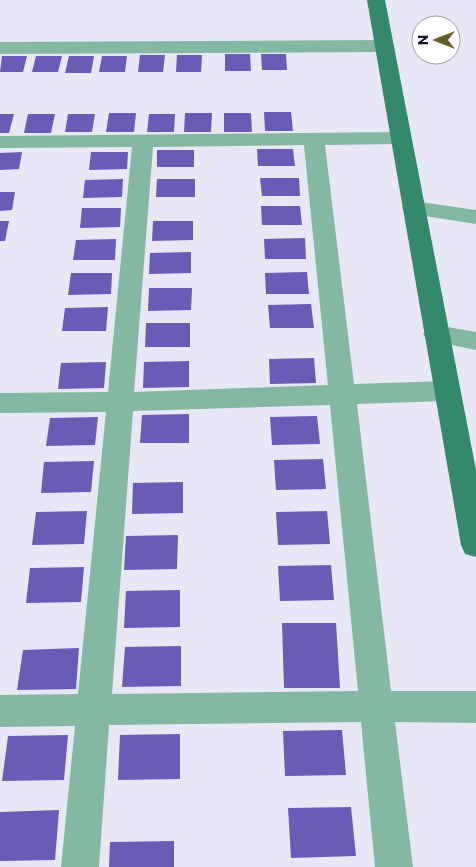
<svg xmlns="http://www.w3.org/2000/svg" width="476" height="867" viewBox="0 0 476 867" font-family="Commissioner,sans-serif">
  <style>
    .building { fill: #685cb6 }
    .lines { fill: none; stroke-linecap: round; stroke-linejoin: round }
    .minor { fill: #85b8a3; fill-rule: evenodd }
    .major { fill: #34896c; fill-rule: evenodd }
  </style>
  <rect width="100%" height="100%" fill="#e7e7f5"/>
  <g class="building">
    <polygon points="225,54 250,54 251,71 225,71"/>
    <polygon points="261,54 286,54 287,70 262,70"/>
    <polygon points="140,55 165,55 163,72 138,72"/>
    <polygon points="177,55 202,55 201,72 176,72"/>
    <polygon points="2,56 27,56 23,72 0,72"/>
    <polygon points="36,56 62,56 58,72 32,72"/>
    <polygon points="69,56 94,56 91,73 65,73"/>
    <polygon points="102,56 127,56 125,72 99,72"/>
    <polygon points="264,112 291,112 293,131 265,131"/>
    <polygon points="109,113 136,113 134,132 106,132"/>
    <polygon points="185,113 212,113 211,132 184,132"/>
    <polygon points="224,113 251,113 252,132 224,132"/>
    <polygon points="0,114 14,114 9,133 0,133"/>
    <polygon points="28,114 55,114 51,133 24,133"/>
    <polygon points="68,114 95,114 92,132 65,132"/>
    <polygon points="149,114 175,114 174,132 147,132"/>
    <polygon points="257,149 293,149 295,166 258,166"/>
    <rect x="157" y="150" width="37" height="17"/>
    <polygon points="22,152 19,169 0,170 0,153"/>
    <polygon points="91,152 128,152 127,169 89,170"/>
    <polygon points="260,178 299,178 300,196 262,196"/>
    <polygon points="123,179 122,197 83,198 85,180"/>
    <polygon points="157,179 195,179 195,197 156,197"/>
    <polygon points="0,192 15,192 12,210 0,211"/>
    <polygon points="261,206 300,206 302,225 262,225"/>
    <polygon points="82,208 121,208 120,227 80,228"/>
    <polygon points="0,221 9,221 5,241 0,241"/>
    <polygon points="153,221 193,221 193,240 152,241"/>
    <polygon points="305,238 306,259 265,259 264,239"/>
    <polygon points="116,239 115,260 73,260 76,240"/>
    <polygon points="191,252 191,273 149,274 150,253"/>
    <polygon points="307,272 309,294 266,294 265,273"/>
    <polygon points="71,273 112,273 111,294 68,295"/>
    <polygon points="149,288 192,288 191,310 148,311"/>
    <polygon points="311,304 314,328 270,328 268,305"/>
    <polygon points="108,307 106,331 62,331 65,308"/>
    <polygon points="146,323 190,323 190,347 145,347"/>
    <polygon points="314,358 316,383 270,384 269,359"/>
    <polygon points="189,361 189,387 143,388 144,362"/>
    <polygon points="106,362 104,388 58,389 61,363"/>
    <polygon points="189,414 189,443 140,443 142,415"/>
    <polygon points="317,416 320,444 272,445 270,417"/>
    <polygon points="98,417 95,445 46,446 50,418"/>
    <polygon points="323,459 326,489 276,490 274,460"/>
    <polygon points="94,461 91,492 41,493 44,462"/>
    <polygon points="183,482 183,513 132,514 133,483"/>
    <polygon points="87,511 84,544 32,545 36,512"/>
    <polygon points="327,511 330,544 278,545 276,512"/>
    <polygon points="178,535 177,569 124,570 126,536"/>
    <polygon points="331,565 334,600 280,601 278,566"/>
    <polygon points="84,567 81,602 26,603 30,568"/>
    <polygon points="180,590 180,627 124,628 126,591"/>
    <polygon points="282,623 336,623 340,688 284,688"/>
    <polygon points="181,646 181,686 122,687 125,647"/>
    <polygon points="79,648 76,689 17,690 23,650"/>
    <polygon points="342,730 346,775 285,776 283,731"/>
    <polygon points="180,734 180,779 118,780 120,735"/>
    <polygon points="68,735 64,780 2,781 8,736"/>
    <polygon points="351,807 356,856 291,858 288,808"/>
    <polygon points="59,810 55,860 0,861 0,812"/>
    <polygon points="174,841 174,867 109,867 110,842"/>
  </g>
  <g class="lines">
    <g class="minor">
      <polygon points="385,40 392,42 394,46 392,50 385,52 0,54 0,42"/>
      <path d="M 401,132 L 408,134 L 411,138 L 408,142 L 401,144 L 325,145 L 354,384 L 447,381 L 456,384 L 460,391 L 456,398 L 447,401 L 357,404 L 391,691 L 476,691 L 476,723 L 395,722 L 413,867 L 375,867 L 361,722 L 109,725 L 99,867 L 61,867 L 75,726 L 0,727 L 0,695 L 78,694 L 106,412 L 0,413 L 0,393 L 108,392 L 132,147 L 0,148 L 0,136 ZM 304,145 L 328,385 L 134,392 L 153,147 ZM 330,405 L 358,691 L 112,694 L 133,411 Z"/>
      <polygon points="413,201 476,210 476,224 405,213 402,208 405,203"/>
      <polygon points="436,325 476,332 476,350 427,340 423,334 427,328"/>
    </g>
    <polygon class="major" points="367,0 385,0 476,470 476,557 465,554 461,545"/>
  </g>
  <g transform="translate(436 40) rotate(270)"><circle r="24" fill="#ffffff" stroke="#9e9da7"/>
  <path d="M0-4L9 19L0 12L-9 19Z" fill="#605e2b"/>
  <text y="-8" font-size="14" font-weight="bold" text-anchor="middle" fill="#0d0a22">N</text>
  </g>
</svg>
